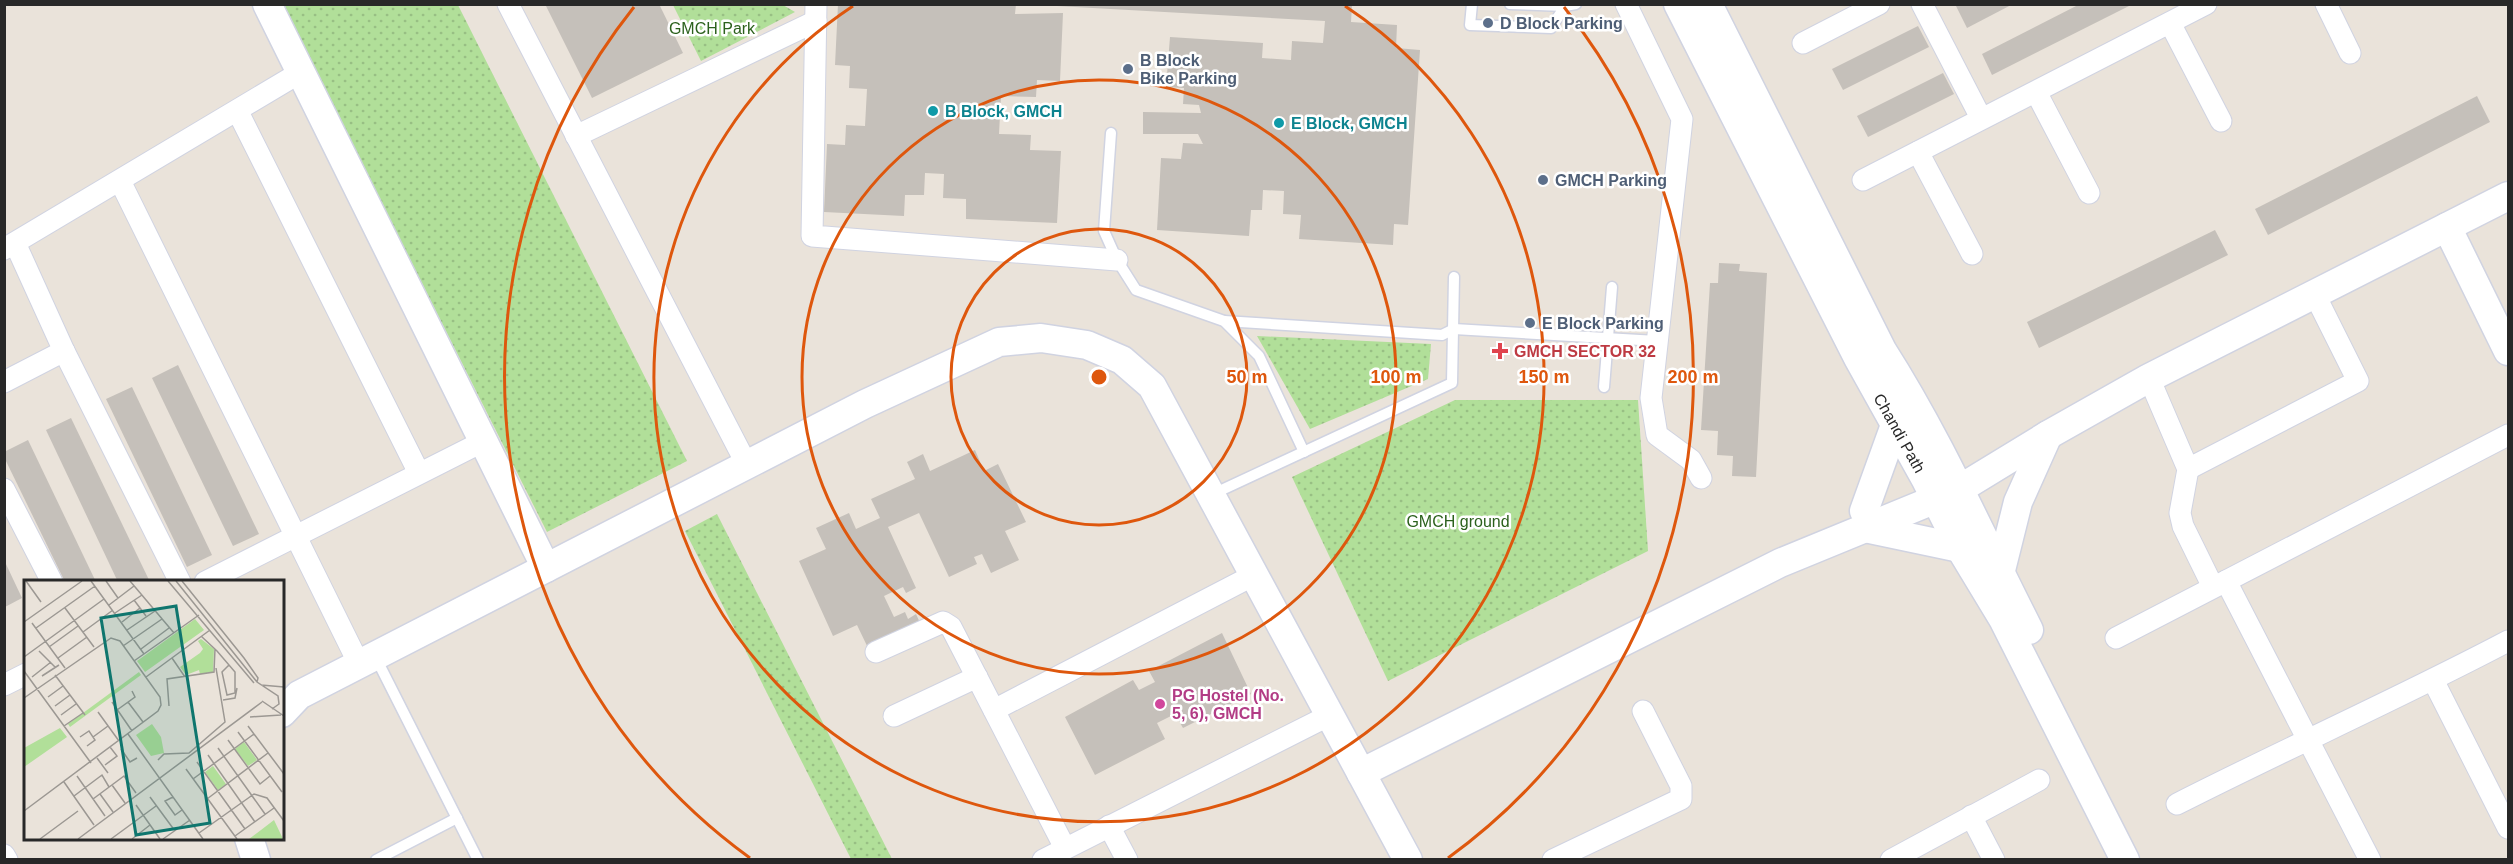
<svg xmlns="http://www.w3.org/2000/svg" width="2513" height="864" viewBox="0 0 2513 864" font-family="Helvetica,sans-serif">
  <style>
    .park { fill: url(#park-dots) }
    .building { fill: #c5c0ba }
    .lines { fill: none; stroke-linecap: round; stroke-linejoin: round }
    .lane-casing { stroke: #d0d3e1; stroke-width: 13 }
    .street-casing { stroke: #d0d3e1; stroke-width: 23 }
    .secondary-casing { stroke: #d0d3e1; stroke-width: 31 }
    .lane { stroke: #fff; stroke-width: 10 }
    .street { stroke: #fff; stroke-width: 21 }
    .secondary { stroke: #fff; stroke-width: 28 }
    .ring { fill: none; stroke: #de570d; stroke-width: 3 }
    .service-dot { fill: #5c6f8a; stroke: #fff; stroke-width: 2 }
    .culture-dot { fill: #0f9aa8; stroke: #fff; stroke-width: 2 }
    .health-dot { fill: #e0444e; stroke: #fff; stroke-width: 2 }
    .hotel-dot { fill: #d1479c; stroke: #fff; stroke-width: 2 }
    .labels { text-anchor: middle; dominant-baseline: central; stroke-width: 5; stroke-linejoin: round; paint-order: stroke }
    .service-label { font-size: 16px; font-weight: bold; fill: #4e5e75; stroke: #fff; text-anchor: start }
    .park-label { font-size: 16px; fill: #2c611d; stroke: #fff }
    .culture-label { font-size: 16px; font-weight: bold; fill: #0d838f; stroke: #fff; text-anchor: start }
    .health-label { font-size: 16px; font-weight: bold; fill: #be3a42; stroke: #fff; text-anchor: start }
    .street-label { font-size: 16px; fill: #282828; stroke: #fff }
    .hotel-label { font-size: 16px; font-weight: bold; fill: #b23c85; stroke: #fff; text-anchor: start }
    .inset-road { fill: none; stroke: #9c9893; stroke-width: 1.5 }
    .view { fill: #0f766e; fill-opacity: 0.15; stroke: #0f766e; stroke-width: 3 }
    .inset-edge { fill: none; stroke: #282828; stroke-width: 3 }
    .centre { fill: #de570d; stroke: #fff; stroke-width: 3 }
    .ring-label { font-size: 18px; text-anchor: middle; font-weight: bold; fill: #de570d; stroke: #fff; stroke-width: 5; stroke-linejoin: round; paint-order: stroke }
  </style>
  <defs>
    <pattern id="park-dots" width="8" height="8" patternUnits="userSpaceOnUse" patternTransform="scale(1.5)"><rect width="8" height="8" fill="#b1df99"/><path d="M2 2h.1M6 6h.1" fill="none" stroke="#98bf84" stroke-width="1.8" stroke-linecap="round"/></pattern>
  </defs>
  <rect width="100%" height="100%" fill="#eae3da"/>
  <g class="park">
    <polygon points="282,5 458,5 687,461 547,532"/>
    <polygon points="673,5 783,5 795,12 701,61"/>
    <polygon points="1257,336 1431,344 1428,379 1310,429"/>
    <polygon points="1455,400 1638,400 1648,551 1388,681 1292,477"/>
    <polygon points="717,514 892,859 851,859 685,531"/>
  </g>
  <g class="building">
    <polygon points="545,4 659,4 683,53 592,98"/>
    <polygon points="838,4 1016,4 1015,14 1063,13 1060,81 1037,80 1036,97 1001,96 999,134 1031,135 1030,150 1061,151 1057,223 966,219 966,199 943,198 944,174 925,173 924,195 905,195 904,216 824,212 827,144 845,145 846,125 865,126 867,89 849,88 850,66 835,65"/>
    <polygon points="1960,4 2013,4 1967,28 1956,6"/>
    <polygon points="2080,4 2133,4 1992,75 1982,54"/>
    <polygon points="1057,5 1352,5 1351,22 1397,25 1396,48 1420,50 1408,225 1394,224 1393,245 1299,239 1301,215 1283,214 1284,191 1263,190 1262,210 1251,210 1249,236 1157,230 1161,158 1181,159 1183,143 1203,144 1198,134 1143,134 1143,112 1201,113 1199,105 1183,104 1184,88 1166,87 1170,37 1263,43 1262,58 1291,60 1292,41 1323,43 1325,21 1057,6"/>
    <polygon points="1918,26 1929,47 1843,90 1832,69"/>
    <polygon points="1943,73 1954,94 1868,137 1857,116"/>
    <polygon points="2477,96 2490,122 2268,235 2255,209"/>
    <polygon points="2215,230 2228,255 2039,348 2027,322"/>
    <polygon points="1719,263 1740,264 1739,271 1767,273 1756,477 1732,476 1733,456 1717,455 1718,431 1701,430 1710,283 1718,283"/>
    <polygon points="178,365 259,534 233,546 152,378"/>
    <polygon points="132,387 212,555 187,567 106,399"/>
    <polygon points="71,418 150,582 118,582 46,430"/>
    <polygon points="28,440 96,582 65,582 4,457 4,452"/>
    <polygon points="975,450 984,471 998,464 1026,522 1005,531 1019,560 991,573 982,554 974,557 977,564 949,577 919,513 888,527 916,588 906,593 903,587 884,596 894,617 905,612 908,619 916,614 921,625 869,650 857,625 833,636 799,561 826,549 816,528 849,513 856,529 880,518 871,499 915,479 907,462 923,454 930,471"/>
    <polygon points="5,562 22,598 5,607"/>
    <polygon points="1222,633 1251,694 1183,728 1175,714 1157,723 1165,739 1095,775 1065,717 1133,680 1139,690 1155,682 1149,671"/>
  </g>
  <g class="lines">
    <defs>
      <g id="lane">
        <polyline points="1472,4 1470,25 1551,28 1565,6"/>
        <polyline points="1510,4 1565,6 1576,4"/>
        <polyline points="1111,133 1104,231 1117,260 1136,290 1224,321 1259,356 1304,452"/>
        <polyline points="1224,321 1442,335 1454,329 1657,341"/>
        <polyline points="1604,387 1612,287"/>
        <polyline points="1213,494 1452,383 1454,277"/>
        <polyline points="375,656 478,860"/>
        <polyline points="376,860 457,818"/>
      </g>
      <g id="street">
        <polyline points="508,4 747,465"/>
        <polyline points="816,4 812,236 1117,260"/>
        <polyline points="1626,4 1682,119 1651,398 1657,435 1691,460 1701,478"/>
        <polyline points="1922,4 1981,118"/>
        <polyline points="2326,4 2350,53"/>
        <polyline points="2170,23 2221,121"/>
        <polyline points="1803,43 1879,4"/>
        <polyline points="2036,92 2089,193"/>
        <polyline points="238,112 419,473"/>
        <polyline points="576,136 816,21"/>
        <polyline points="1918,152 1972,254"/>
        <polyline points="1863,180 2206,4"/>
        <polyline points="120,181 359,664"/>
        <polyline points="15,243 64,351 180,582"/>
        <polyline points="4,249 301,72"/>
        <polyline points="2149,378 2188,469 2358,381 2314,293"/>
        <polyline points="4,382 64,351"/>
        <polyline points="2188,469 2180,513 2183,526 2213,587"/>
        <polyline points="4,489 52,582"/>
        <polyline points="2226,581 2370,860"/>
        <polyline points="205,582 482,442"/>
        <polyline points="2116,638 2508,435"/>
        <polyline points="876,652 943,622 951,627 1065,848"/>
        <polyline points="2433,680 2508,828"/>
        <polyline points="4,685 26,674"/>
        <polyline points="994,710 1254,575"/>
        <polyline points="894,716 977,677"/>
        <path d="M 2177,804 C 2287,748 2400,698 2508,641"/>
        <polyline points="1971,816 1994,860"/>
        <polyline points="1109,826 1127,860"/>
        <polyline points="4,855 7,860"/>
        <polyline points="1043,860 1330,715"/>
        <polyline points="1553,860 1681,799 1681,786 1643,711"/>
        <polyline points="1891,860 2039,780"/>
      </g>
      <g id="secondary">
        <polyline points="267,4 546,568"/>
        <path id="s1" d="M 1678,4 L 1858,358 L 1926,480 L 1960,548 L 2003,619 L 2125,860"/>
        <path d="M 1708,4 L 1882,350 C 1939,439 1981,536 2029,630"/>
        <polyline points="2447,227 2508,351"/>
        <polyline points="1864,511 1895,425"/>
        <polyline points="1865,528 1960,548"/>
        <polyline points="2001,570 2018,502 2048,435"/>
        <polyline points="282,713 299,695 865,404 999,342 1041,338 1087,345 1122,360 1152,386 1408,860"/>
        <polyline points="1361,773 1780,563 1958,490 2048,435 2149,378 2508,196"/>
        <polyline points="249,838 256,860"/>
      </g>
    </defs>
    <use href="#lane" class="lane-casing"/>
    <use href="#street" class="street-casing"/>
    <use href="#secondary" class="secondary-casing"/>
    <use href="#lane" class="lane"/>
    <use href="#street" class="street"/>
    <use href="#secondary" class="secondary"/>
  </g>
  <g class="ring">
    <circle cx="1099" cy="377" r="148"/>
    <circle cx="1099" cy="377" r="297"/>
    <path d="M1345 6A445 445 0 1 1 853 6"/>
    <path d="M750 858A594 594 0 0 1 634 7M1564 7A594 594 0 0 1 1448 858"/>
  </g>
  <g class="service-dot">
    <circle cx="1488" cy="23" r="6"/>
    <circle cx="1128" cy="69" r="6"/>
    <circle cx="1543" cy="180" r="6"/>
    <circle cx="1530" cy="323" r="6"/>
  </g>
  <g class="culture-dot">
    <circle cx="933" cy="111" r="6"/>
    <circle cx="1279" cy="123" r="6"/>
  </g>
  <path class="health-dot" d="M1497 342h6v6h6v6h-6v6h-6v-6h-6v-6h6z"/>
  <circle class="hotel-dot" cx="1160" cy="704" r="6"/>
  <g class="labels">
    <g class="service-label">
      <text x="1500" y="23">D Block Parking</text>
      <text x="1140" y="60">B Block<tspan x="1140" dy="18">Bike Parking</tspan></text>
      <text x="1555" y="180">GMCH Parking</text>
      <text x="1542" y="323">E Block Parking</text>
    </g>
    <g class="park-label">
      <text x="712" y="28">GMCH Park</text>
      <text x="1458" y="521">GMCH ground</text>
    </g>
    <g class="culture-label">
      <text x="945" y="111">B Block, GMCH</text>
      <text x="1291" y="123">E Block, GMCH</text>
    </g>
    <g class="health-label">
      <text x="1514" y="351">GMCH SECTOR 32</text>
    </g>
    <g class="street-label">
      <text stroke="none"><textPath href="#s1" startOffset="483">Chandi Path</textPath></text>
    </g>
    <g class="hotel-label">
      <text x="1172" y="695">PG Hostel (No.<tspan x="1172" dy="18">5, 6), GMCH</tspan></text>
    </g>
  </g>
  <g transform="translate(24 580)">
    <rect width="260" height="260" fill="#eae3da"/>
    <path d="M 171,39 L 180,50 L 121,92 L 113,81 ZM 177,59 L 190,69 L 189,92 L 176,94 L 175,90 L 162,95 L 156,87 L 176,73 L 179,69 L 174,61 ZM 115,92 L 117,95 L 46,147 L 44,144 ZM 128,144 L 137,157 L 140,173 L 127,176 L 112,155 ZM 36,148 L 43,157 L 0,187 L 0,168 ZM 220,162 L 233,180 L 224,186 L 211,169 ZM 189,186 L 202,204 L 194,210 L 181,192 ZM 250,240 L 259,259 L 225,259 L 237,250 Z" fill="#b1df99"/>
    <path class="inset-road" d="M 2,1 L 17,22M 67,1 L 120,74M 82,1 L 94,18M 106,1 L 150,53M 144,1 L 230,103M 152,1 L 233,102 L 254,116 L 255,124 L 248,129M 158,1 L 220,78 L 234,98 L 233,102M 110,20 L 122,36M 85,25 L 110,6M 41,28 L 70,67M 91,33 L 118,15M 0,42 L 58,1M 98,42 L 116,28M 8,43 L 41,88M 12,48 L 71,6M 103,50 L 131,31M 59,52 L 89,30M 177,56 L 193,71 L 211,92 L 211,113 L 203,115 L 198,92 L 205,85M 99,66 L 138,39M 25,67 L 54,46M 117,69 L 145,48M 15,71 L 31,87M 0,77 L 80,19M 34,78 L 63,57M 148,78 L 161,97M 110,81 L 175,35M 0,91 L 67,183M 31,95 L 61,135M 18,96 L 35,85M 8,97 L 27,82M 122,97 L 186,50M 237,105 L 260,107M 24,117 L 39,106M 0,118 L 87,58 L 96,61 L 136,117 L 137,125 L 134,131 L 0,231M 199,120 L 211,118 L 213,108M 238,121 L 260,136M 88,122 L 108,151M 104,122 L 119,142M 31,126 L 46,115M 145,126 L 143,99 L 190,92 L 191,69M 93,130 L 111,117 L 108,111M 74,132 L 95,161M 37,135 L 52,124M 226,137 L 257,135M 40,146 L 59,133M 224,146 L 260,194M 214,152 L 258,212M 104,154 L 179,259M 56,157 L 65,151 L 71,160 L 63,166M 69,157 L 84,146M 204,160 L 236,204 L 246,196M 194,168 L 241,234M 97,169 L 106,182 L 113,178M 184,175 L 231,242M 73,178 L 84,193M 134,180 L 140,174 L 165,173 L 201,142 L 192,88M 173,182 L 221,249M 81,185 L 93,176 L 86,167M 162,189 L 213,259M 53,196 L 81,236M 169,199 L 230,154M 40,202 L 70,245M 88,205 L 101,223M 76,214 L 89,232M 50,216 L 78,195 L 85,207M 126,217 L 151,251M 149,217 L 141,221 L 151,235 L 158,230M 69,219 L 100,196 L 112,213M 183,219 L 244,173M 112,225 L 136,259M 175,253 L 230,214 L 243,218 L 260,241M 211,256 L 250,228M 16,259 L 54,231M 54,259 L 238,122M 87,259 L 132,226M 108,259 L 126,245M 139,259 L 166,240"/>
    <path class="view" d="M 152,26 L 186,243 L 112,255 L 77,38 Z"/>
    <rect width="260" height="260" class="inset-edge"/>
  </g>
  <circle cx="1099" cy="377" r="9" class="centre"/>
  <g class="ring-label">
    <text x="1247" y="383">50 m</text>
    <text x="1396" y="383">100 m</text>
    <text x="1544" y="383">150 m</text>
    <text x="1693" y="383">200 m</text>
  </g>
  <rect width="2513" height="864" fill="none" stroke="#282828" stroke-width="12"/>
</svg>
